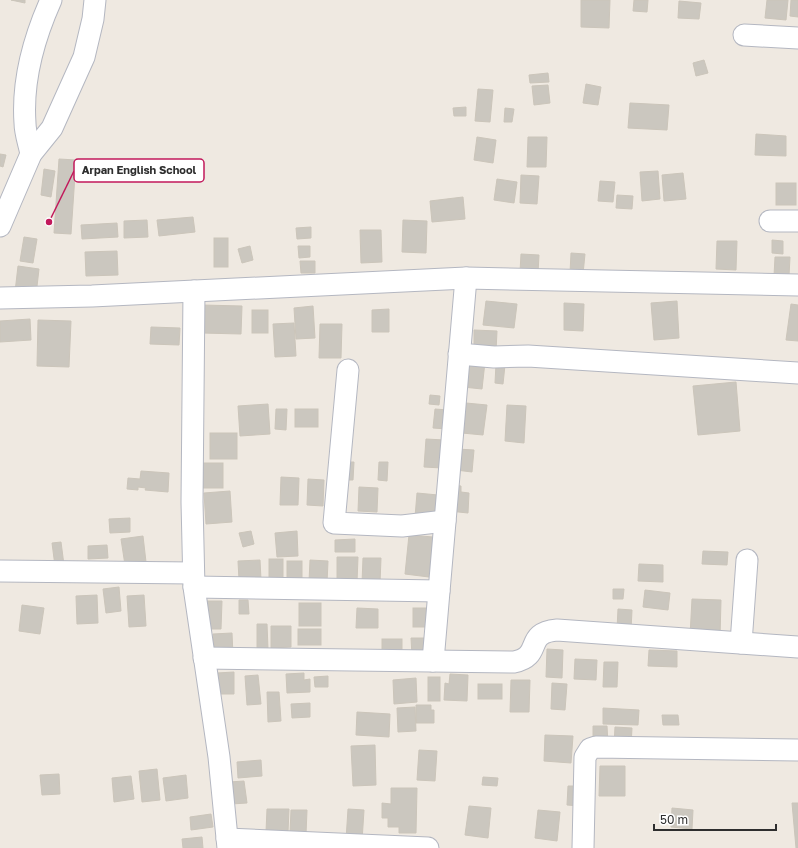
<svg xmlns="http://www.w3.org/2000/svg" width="798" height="848" viewBox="0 0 798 848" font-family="'Golos Text',sans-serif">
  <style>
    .building { fill: #cbc7bf; stroke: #cbc5ba }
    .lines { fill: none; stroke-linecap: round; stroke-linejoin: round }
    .minor-casing { stroke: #b4b7c1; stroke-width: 23 }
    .minor { stroke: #fff; stroke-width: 21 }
    .leader { fill: none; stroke: #c2185b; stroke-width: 1.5 }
    .callout-dot { fill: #c2185b; stroke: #fff; stroke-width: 1.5 }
    .callout { fill: #fff; stroke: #c2185b; stroke-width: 1.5 }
    .callout-label { font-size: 11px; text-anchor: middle; font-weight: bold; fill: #2e2e2e }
  </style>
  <rect width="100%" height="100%" fill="#efe9e1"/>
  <g class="building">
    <polygon points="11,0 25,0 25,3"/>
    <polygon points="581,0 610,0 609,28 581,27"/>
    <polygon points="634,0 648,0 647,12 633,11"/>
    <polygon points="767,0 788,0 786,20 765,18"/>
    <polygon points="791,0 798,0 798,17 790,16"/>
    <polygon points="679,1 701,3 699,19 678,18"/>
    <polygon points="704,60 708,73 696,76 693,63"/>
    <polygon points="548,73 549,82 530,83 529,75"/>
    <polygon points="586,84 601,87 598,105 583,103"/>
    <polygon points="548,85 550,103 534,105 532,86"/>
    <polygon points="478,89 493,90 490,122 475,121"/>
    <polygon points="630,103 669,105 667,130 628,128"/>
    <polygon points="466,107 466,116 454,116 453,108"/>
    <polygon points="505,108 514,109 512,122 504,122"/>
    <polygon points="756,134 786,136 786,156 755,155"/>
    <polygon points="477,137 496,140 493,163 474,160"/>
    <polygon points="528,137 547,137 546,167 527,167"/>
    <polygon points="0,154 6,155 3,167 0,166"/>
    <polygon points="59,159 76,160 71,234 54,233"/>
    <polygon points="44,169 55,171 51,197 41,195"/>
    <polygon points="658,171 660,199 642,201 640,172"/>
    <polygon points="683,173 686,199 664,201 662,175"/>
    <polygon points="521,175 539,176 537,204 520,203"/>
    <polygon points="497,179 517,182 514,203 494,200"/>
    <polygon points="600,181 615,182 613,202 598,201"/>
    <rect x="776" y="183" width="20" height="22"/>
    <polygon points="617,195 633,196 632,209 616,208"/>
    <polygon points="463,197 465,219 432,222 430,201"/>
    <polygon points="193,217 195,232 159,236 157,220"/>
    <polygon points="147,220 148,237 124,238 124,221"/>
    <polygon points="403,220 427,221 426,253 402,252"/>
    <polygon points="117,223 118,237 82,239 81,225"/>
    <polygon points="311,227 311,238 297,239 296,228"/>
    <polygon points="360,230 381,230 382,262 361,263"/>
    <polygon points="24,237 37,239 33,263 20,261"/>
    <rect x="214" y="238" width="14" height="29"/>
    <polygon points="772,240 783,241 783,254 772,253"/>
    <polygon points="717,241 737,241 736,270 716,269"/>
    <polygon points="250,246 253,260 242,263 238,249"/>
    <polygon points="298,246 310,246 310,257 299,258"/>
    <polygon points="117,251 118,275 86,276 85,252"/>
    <polygon points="571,253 585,254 583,274 570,273"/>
    <polygon points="521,254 539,255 538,273 520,272"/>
    <polygon points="775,257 790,257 789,276 774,276"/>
    <polygon points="300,261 315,261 315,273 301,273"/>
    <polygon points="18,266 39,269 36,295 15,292"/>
    <polygon points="486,301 517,304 514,328 483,325"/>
    <polygon points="677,301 679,338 654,340 651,303"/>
    <polygon points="564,303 584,304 583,331 564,330"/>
    <polygon points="791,304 798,305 798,341 786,340"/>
    <polygon points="202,305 242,306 241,334 202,333"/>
    <polygon points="313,306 315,338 296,339 294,308"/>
    <polygon points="389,309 389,332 372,332 372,310"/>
    <rect x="252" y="310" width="16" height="23"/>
    <polygon points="30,319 31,340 0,342 0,321"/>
    <polygon points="38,320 71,321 69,367 37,366"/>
    <polygon points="294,323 296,356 275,357 273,324"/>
    <polygon points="320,324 342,324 341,358 319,358"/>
    <polygon points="151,327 180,328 179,345 150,344"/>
    <polygon points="474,330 497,331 496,351 474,350"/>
    <polygon points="466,360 485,362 482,389 463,387"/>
    <polygon points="496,364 505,365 503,384 495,383"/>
    <polygon points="736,382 740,431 698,435 693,386"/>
    <polygon points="430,395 440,396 439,405 429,404"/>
    <polygon points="466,403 487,405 483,435 462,433"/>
    <polygon points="268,404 270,434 240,436 238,406"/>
    <polygon points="507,405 526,406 524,443 505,441"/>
    <polygon points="276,409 287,409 286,430 275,429"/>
    <rect x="295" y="409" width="23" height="18"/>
    <polygon points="435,409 448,410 447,429 433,428"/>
    <rect x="210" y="433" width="27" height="26"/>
    <polygon points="426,439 444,440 442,468 424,467"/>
    <polygon points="457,449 474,450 472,472 456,470"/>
    <polygon points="345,462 354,462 353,480 343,480"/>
    <polygon points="379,462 388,462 387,481 378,480"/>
    <rect x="203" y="463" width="20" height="25"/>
    <polygon points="141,471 169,473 168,492 145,490 146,488 138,487 138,490 127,489 128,478 140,479"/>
    <polygon points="281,477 299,478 298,505 280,505"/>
    <polygon points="308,479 324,480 323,506 307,505"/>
    <polygon points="451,485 461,486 461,492 469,493 468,513 449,511"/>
    <polygon points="359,487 378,488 377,512 358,511"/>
    <polygon points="230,491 232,522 206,524 204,493"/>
    <polygon points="417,493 438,495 436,519 415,517"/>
    <polygon points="130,518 130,532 110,533 109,519"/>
    <polygon points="251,531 254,544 243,547 239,533"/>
    <polygon points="297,531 298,556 277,557 275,533"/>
    <polygon points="409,535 433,537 429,577 405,574"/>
    <polygon points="143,536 146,562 125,565 121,539"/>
    <polygon points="355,539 355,552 335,552 335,540"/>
    <polygon points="61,542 64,565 55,566 52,543"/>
    <polygon points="107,545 108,558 88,559 88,546"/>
    <polygon points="703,551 728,552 727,565 702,564"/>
    <polygon points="337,557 358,557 357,582 337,582"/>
    <polygon points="363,558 381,558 380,583 362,583"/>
    <rect x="269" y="559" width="14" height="19"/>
    <polygon points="260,560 261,580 239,580 238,561"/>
    <polygon points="310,560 328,561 327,583 309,582"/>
    <rect x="287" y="561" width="15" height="18"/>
    <polygon points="639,564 663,565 663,582 638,581"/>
    <polygon points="119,587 121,611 106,613 103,589"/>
    <polygon points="613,589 624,589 623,599 613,599"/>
    <polygon points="645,590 670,593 668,610 643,607"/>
    <polygon points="97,595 98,623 77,624 76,596"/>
    <polygon points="144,595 146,626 129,627 127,596"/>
    <polygon points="692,599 721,600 720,637 690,636"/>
    <polygon points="239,600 248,600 249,614 239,614"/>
    <polygon points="207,601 222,601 221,629 207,629"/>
    <rect x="299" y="603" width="22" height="23"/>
    <polygon points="22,605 44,608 40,634 19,631"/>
    <polygon points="357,608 378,609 378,628 356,628"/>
    <rect x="413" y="608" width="17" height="19"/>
    <polygon points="618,609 632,610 631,630 617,629"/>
    <polygon points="257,624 267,624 268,649 257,649"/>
    <polygon points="271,626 291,626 291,647 271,648"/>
    <rect x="298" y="629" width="23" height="16"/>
    <polygon points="232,633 233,656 215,657 213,634"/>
    <polygon points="411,638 430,638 430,656 412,656"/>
    <rect x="382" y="639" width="20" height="15"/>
    <polygon points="547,649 563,650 562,678 546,677"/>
    <polygon points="649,650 677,651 677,667 648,666"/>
    <polygon points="575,659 597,660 596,680 574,679"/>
    <polygon points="604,662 618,662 617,687 603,687"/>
    <polygon points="234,672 234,694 218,694 217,673"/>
    <polygon points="304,673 304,680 310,679 310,692 287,693 286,674"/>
    <polygon points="450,674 468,675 467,701 444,700 445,683 449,684"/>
    <polygon points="258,675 261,704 247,705 245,676"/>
    <polygon points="328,676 328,687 315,687 314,677"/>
    <rect x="428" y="677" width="12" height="24"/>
    <polygon points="416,678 417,702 394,704 393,680"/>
    <polygon points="511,680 530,680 529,712 510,712"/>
    <polygon points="552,683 567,684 565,710 551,709"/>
    <rect x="478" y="684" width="24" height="15"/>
    <polygon points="267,692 279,692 281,721 268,722"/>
    <polygon points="310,703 310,717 292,718 291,704"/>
    <polygon points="416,705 431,705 431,710 434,710 434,723 416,723"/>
    <polygon points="415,707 416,731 398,732 397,708"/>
    <polygon points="603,708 639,710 638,725 603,724"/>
    <polygon points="357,712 390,714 389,737 356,735"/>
    <polygon points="662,715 678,715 679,725 663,725"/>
    <polygon points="593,726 607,726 608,744 593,744"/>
    <polygon points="615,727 632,728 631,746 614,745"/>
    <polygon points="545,735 573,736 571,763 544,761"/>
    <polygon points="375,745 376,785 353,786 351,746"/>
    <polygon points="419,750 437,751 435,781 417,780"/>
    <polygon points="261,760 262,776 238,778 237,762"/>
    <polygon points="600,766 625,766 625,796 599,796"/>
    <polygon points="157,769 160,800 142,802 139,771"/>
    <polygon points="59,774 60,794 42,795 40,775"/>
    <polygon points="186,775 188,798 166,801 163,778"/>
    <polygon points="131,776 134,799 114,802 112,778"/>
    <polygon points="483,777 498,778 497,786 482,785"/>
    <polygon points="244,781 247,803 231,804 229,782"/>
    <polygon points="568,786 580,786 580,806 567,805"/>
    <polygon points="391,788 417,788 416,833 399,833 399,827 388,827 388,818 382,818 382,803 391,804"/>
    <polygon points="792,803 798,803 798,848 796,848"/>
    <polygon points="469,806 491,808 488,838 465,835"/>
    <polygon points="672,808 693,810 692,829 671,827"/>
    <polygon points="267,809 289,809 288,832 266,832"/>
    <polygon points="348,809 364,810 362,841 346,840"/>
    <polygon points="291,810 307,810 306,834 290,833"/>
    <polygon points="538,810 560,812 557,841 535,838"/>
    <polygon points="211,814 213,827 191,830 190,817"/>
    <polygon points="202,837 203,848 183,848 182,839"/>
  </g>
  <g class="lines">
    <defs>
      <g id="minor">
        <polyline points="744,35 798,38"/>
        <path d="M 31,154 C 29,144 25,133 25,123 C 22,81 34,38 51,0"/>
        <polyline points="770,221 798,221"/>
        <polyline points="0,226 31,154 52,128 84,57 93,19 95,0"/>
        <polyline points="194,291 192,502 194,587 219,757 228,848"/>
        <polyline points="0,298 92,296 466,278 798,285"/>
        <polyline points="459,354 494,357 528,356 798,373"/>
        <polyline points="348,370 334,523 402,526 445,521"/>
        <polyline points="0,571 193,573"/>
        <polyline points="194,587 439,591"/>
        <polyline points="741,643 747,560"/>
        <path d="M 204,658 L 514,662 C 544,656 523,633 557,630 L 798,647"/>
        <polyline points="433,661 466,278"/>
        <polyline points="227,839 428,848"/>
        <polyline points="583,848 585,757 590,749 596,747 798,750"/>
      </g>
    </defs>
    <use href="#minor" class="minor-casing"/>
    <use href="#minor" class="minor"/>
  </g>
  <path class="leader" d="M49 222L74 171"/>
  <circle class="callout-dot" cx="49" cy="222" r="4"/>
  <rect class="callout" x="74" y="159" width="130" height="23" rx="4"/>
  <g class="callout-label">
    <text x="139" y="174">Arpan English School</text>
  </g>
  <path d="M654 824v6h122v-6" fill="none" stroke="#2e2e2e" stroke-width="2"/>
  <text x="660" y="824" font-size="12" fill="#2e2e2e" stroke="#ffffff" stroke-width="3" paint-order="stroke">50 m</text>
</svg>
